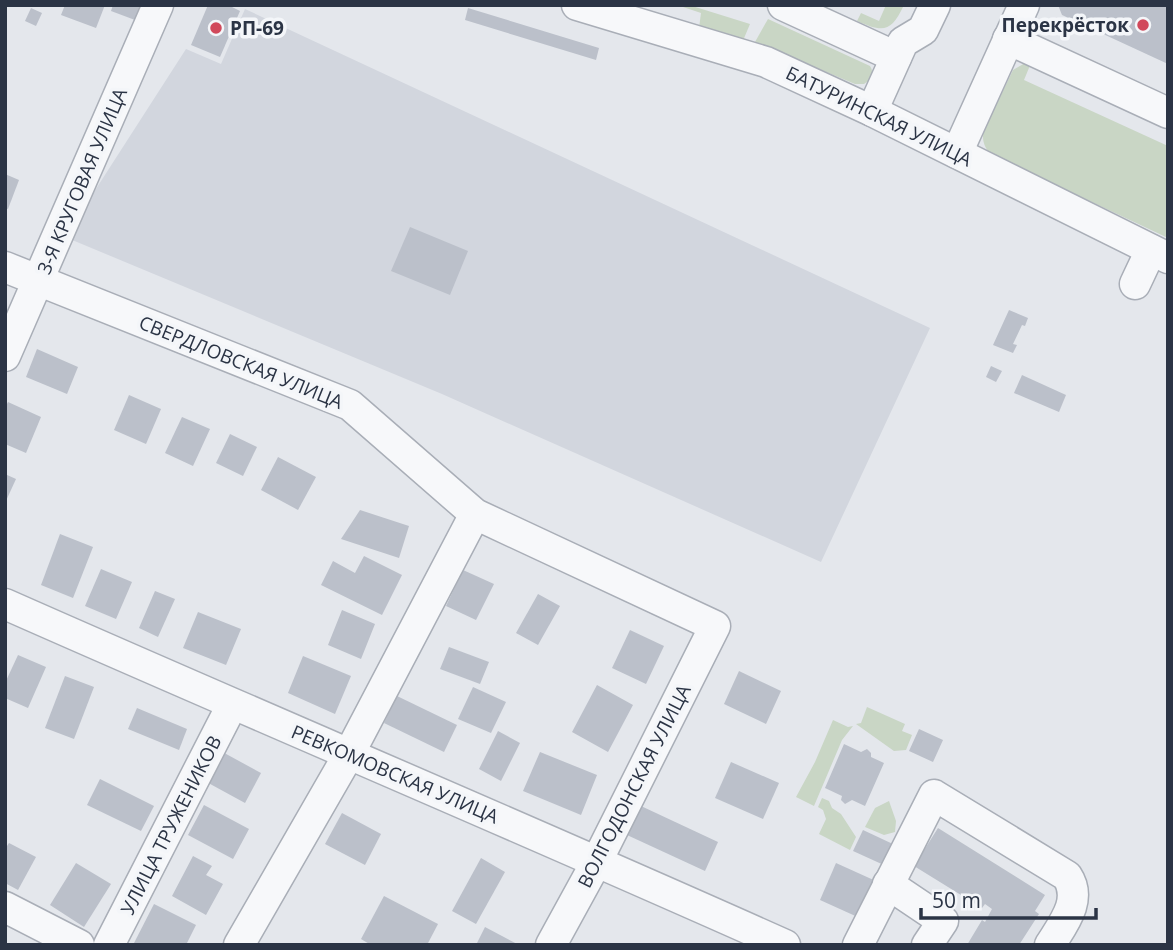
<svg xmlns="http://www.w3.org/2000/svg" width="1173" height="950" viewBox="0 0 1173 950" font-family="'Open Sans',sans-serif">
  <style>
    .built { fill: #d2d6de }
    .green { fill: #c9d6c5 }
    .building { fill: #bbc0ca }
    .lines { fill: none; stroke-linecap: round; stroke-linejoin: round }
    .minor-casing { stroke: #a9aeb7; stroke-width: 33 }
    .minor { stroke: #f7f8fa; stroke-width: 30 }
    .poi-dot { fill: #d1495b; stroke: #f4f6f9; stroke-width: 2.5 }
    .labels { text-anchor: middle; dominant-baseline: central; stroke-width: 7; stroke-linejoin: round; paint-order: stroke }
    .poi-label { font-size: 19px; font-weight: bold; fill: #2b3445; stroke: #f4f6f9; text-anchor: end }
    .street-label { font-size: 19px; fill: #2b3445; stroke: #f4f6f9 }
  </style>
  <rect width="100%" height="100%" fill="#e4e7ec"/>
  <polygon class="built" points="245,9 930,328 821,562 442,394 65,237 186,49 221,64"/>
  <g class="green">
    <polygon points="677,5 689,5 750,24 742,43 699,28 701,13"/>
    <path d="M 886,5 L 904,5 C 891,32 884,33 857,21 L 861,13 L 879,21 Z"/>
    <path d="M 768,19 L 870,66 C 875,74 871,80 864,84 L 855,84 L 755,42 Z"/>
    <path d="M 1025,63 L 1031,63 L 1024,80 L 1168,146 L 1168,238 L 992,155 C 985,149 981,140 984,130 L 1013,70 Z"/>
    <polygon points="867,707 905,724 902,731 912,735 906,750 894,751 856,724 861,723"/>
    <polygon points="833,720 848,727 853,726 842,740 814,806 796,797 815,762"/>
    <polygon points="822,798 829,801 832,808 841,814 856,837 850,850 819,834 826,819 823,810 818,807"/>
    <polygon points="889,801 896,821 895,832 884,835 865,827 875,808"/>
  </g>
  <g class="building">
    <polygon points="65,5 105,5 96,28 61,15"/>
    <polygon points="113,5 141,5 135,20 111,11"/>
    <polygon points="208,5 228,5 240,11 220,57 191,45"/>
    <polygon points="1058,5 1168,5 1168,64 1062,15"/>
    <polygon points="31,8 42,13 36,26 25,21"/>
    <polygon points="468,8 599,48 596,60 465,20"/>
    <polygon points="5,174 19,180 8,209 5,208"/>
    <polygon points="410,227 468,251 450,295 391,271"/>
    <polygon points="1009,310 1028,318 1025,326 1022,325 1013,344 1017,345 1013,353 993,345"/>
    <polygon points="37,349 78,367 67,394 26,377"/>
    <polygon points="991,366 1002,371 996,382 986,377"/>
    <polygon points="1022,375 1066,395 1059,412 1014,393"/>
    <polygon points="129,395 161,409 146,444 114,430"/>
    <polygon points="8,402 41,417 26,453 5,444 5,408"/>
    <polygon points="182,417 210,429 193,466 165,453"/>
    <polygon points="230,434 257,447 243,476 216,463"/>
    <polygon points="278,457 316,477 298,510 261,490"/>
    <polygon points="5,474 16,479 5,503"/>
    <polygon points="360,510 409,526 399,558 341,539"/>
    <polygon points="60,534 93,547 73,598 41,585"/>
    <polygon points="364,556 402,575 382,615 321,585 333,561 355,573"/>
    <polygon points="101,569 132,582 116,619 85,606"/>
    <polygon points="463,570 494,584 476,620 446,606"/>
    <polygon points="155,591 175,599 158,637 139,628"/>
    <polygon points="538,594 560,606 538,645 516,633"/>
    <polygon points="342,610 375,624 361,659 328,645"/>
    <polygon points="198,612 241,629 226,665 183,648"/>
    <polygon points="630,630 664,646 646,684 612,668"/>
    <polygon points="449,647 489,662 480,684 440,669"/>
    <polygon points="18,655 46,667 28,708 5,698 5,683"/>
    <polygon points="303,656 351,676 335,714 288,693"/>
    <polygon points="739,671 781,691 766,724 724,704"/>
    <polygon points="65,676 94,687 74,739 45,728"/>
    <polygon points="597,685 633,705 608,752 572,732"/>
    <polygon points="473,687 506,702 491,733 458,719"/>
    <polygon points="397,696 457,725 444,752 384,723"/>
    <polygon points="137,708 187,729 179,750 128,729"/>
    <polygon points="919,729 943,740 933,762 909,751"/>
    <polygon points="498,731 520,743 501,781 479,769"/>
    <polygon points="844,744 861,752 867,749 871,753 871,757 884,763 865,806 852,800 845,804 841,800 842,796 825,788"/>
    <polygon points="217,749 261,773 245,803 201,779"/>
    <polygon points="540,752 597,775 581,815 523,791"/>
    <polygon points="731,762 779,783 763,819 715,798"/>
    <polygon points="100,779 154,806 141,831 87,805"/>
    <polygon points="204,805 249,829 233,859 188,835"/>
    <polygon points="641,806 718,842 705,871 627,835"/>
    <polygon points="342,813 381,834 365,865 325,844"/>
    <polygon points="938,828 1045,895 1035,911 1039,914 1019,945 967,945 982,920 985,922 992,909 985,904 982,908 914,866"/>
    <polygon points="863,830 895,845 886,866 853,851"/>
    <polygon points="9,843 36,857 18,890 5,883 5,849"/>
    <polygon points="193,856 212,866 206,875 223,884 206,915 172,896"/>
    <polygon points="481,858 505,872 476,924 452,911"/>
    <polygon points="76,863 111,884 84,927 50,905"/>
    <polygon points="836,863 878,882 862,919 820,900"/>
    <polygon points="384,896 438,924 427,945 371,945 361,939"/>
    <polygon points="154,904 196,925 186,945 133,945"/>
    <polygon points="485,927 519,945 476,945"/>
  </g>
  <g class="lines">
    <defs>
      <g id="minor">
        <polyline points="577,5 766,62 872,111 1168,258"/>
        <polyline points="783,5 896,57"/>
        <polyline points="1008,39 1168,113"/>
        <polyline points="872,111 903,42 923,30 935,5"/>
        <polyline points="957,153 1024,5"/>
        <polyline points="5,267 350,405 475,514 715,626 597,861 551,945"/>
        <polyline points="1135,284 1151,250"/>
        <polyline points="5,356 158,5"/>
        <path d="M 5,604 C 265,719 526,829 785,945"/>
        <polyline points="888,884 943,921 927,945"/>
        <polyline points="5,907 79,945"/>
        <polyline points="109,945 232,705"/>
        <polyline points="239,945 349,754 475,514"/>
        <path d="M 858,945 L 934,795 L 1067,876 C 1083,900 1063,924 1050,945"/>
      </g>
    </defs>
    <use href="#minor" class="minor-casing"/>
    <use href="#minor" class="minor"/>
  </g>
  <g class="poi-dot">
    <circle cx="1143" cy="25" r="7"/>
    <circle cx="216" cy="28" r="7"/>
  </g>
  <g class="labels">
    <g class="poi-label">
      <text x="1129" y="25">Перекрёсток</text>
      <text x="230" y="28" text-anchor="start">РП-69</text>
    </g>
    <g class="street-label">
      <text transform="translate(879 116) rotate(26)">БАТУРИНСКАЯ УЛИЦА</text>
      <text transform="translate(82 181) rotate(-67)">3-Я КРУГОВАЯ УЛИЦА</text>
      <text transform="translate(241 362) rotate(22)">СВЕРДЛОВСКАЯ УЛИЦА</text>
      <text transform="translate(395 774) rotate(23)">РЕВКОМОВСКАЯ УЛИЦА</text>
      <text transform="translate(634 786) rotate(-63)">ВОЛГОДОНСКАЯ УЛИЦА</text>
      <text transform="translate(171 825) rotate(-63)">УЛИЦА ТРУЖЕНИКОВ</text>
    </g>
  </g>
  <rect width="1173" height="950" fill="none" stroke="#2b3445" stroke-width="14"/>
  <path d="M921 908v10h175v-10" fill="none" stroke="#2b3445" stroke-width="3.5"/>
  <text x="932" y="908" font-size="21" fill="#2b3445" stroke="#f4f6f9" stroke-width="5" paint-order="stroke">50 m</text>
</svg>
